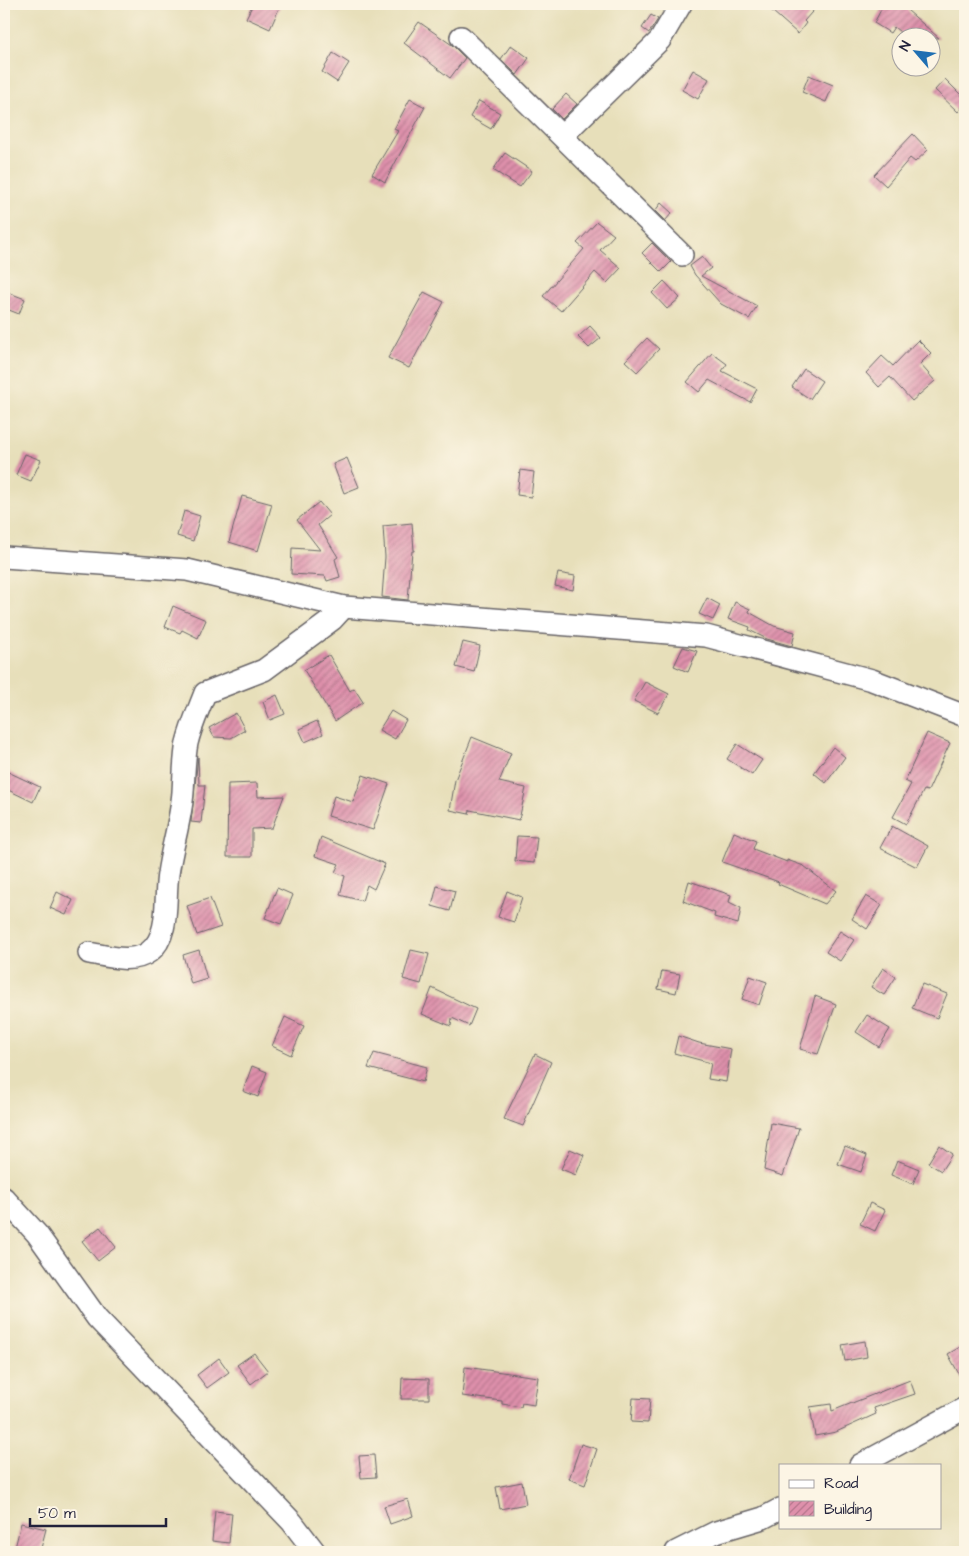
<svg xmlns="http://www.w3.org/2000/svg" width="969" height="1556" viewBox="0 0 969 1556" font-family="'Architects Daughter',sans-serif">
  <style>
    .building { fill: url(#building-hatch) }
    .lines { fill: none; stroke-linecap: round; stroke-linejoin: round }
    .street-casing { stroke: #676467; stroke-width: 24 }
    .street { stroke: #fff; stroke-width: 21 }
  </style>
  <defs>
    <pattern id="building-hatch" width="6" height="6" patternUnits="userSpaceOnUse" patternTransform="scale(1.25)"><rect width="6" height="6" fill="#de90ab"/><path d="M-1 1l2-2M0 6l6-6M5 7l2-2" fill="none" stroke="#b4758c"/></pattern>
  </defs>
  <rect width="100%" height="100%" fill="#fcf5e5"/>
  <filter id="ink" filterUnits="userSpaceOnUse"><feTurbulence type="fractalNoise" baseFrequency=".02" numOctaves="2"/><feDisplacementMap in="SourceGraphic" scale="10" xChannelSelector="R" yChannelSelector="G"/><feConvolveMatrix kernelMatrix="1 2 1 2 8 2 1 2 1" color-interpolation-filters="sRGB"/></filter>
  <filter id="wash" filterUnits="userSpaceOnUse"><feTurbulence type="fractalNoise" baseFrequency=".0096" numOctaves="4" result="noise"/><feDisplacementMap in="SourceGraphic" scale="20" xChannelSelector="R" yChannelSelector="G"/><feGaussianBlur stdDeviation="1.12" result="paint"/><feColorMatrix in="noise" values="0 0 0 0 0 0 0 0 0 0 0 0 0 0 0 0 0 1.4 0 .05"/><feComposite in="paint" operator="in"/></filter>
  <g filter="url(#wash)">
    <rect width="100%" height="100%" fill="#e7dfba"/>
    <g id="blocks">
      <g class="building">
        <polygon points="253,4 281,4 270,29 246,18"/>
        <polygon points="764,4 819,4 804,21 806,23 798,34"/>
        <polygon points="884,4 910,4 907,10 939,38 907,38 894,27 890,33 874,23"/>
        <polygon points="651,15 658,19 649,33 642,28"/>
        <polygon points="419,22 452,45 465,58 450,78 404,43"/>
        <polygon points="511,45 529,58 517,75 501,59"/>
        <polygon points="333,53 349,63 337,82 322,72"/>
        <polygon points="693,70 709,79 698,99 682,90"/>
        <polygon points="809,75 833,85 826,102 802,92"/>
        <polygon points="945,79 965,99 965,104 958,112 935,90"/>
        <polygon points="566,94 577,104 562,119 552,109"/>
        <polygon points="410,99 425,107 385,182 372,174 398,131 394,129"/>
        <polygon points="479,101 500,113 491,129 470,117"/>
        <polygon points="913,134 928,150 915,162 910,158 886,186 874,175"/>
        <polygon points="505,153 532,171 520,187 493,170"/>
        <polygon points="661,203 672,213 665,221 655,211"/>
        <polygon points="597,222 614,235 600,250 621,268 607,283 595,272 561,311 543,296 584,249 577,243"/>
        <polygon points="652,243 671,262 661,272 642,253"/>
        <polygon points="702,257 711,268 701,276 757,306 749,319 721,304 695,275 690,266"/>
        <polygon points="664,281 680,298 667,309 652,293"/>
        <polygon points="7,292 25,299 19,314 4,308"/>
        <polygon points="424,292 444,302 409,368 388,358"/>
        <polygon points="590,326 601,338 589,348 578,337"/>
        <polygon points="647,338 659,349 637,372 625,361"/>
        <polygon points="918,340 931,353 920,364 935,381 912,401 890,377 879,387 866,373 882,356 893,366"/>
        <polygon points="712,353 727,364 722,371 757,389 750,402 709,380 699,392 687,382"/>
        <polygon points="804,369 822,381 810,399 792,387"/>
        <polygon points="25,454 41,460 31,481 16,475"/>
        <polygon points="347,458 359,487 344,493 333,464"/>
        <polygon points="520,470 534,472 531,497 517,495"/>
        <polygon points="242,496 272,504 258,551 229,542"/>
        <polygon points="319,502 330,515 318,525 338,557 335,559 340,577 327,581 325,576 291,574 292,548 320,550 297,520"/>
        <polygon points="184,511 200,516 193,541 177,536"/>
        <polygon points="412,523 414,551 412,551 408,600 382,597 385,557 383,526"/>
        <polygon points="558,573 575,576 573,590 555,586"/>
        <polygon points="707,598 720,605 713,620 699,614"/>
        <polygon points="735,602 750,609 749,612 774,626 795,632 792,646 767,639 749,630 750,627 728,619"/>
        <polygon points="173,606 206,620 198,638 182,630 180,633 165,627"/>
        <polygon points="463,642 480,646 474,672 456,667"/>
        <polygon points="683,647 697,651 688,672 674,666"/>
        <polygon points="329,655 350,691 354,688 363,702 335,721 304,670"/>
        <polygon points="645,682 669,694 658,713 634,701"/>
        <polygon points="277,695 285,714 270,720 263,702"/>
        <polygon points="391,711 406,720 395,739 379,730"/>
        <polygon points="236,713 245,730 231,738 214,737 209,728"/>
        <polygon points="317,721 323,734 305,742 299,729"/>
        <polygon points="927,733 950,743 928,791 924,790 906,824 893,817 911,784 905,781"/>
        <polygon points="472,737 511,753 499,782 526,788 519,820 470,810 469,814 450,810 455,780"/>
        <polygon points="737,744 762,760 752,775 727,759"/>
        <polygon points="833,747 845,757 826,783 814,773"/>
        <polygon points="198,757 199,785 205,785 201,823 191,822"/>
        <polygon points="4,770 40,787 33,802 4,788"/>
        <polygon points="363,775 389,784 373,830 328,816 334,796 353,802"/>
        <polygon points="257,783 258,797 284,796 272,828 252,829 252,857 227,857 228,784"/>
        <polygon points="892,826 928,846 917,867 880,848"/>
        <polygon points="734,832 756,841 753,849 787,862 787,860 804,866 836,891 825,904 778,884 779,882 722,862"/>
        <polygon points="517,836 537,837 534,863 515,861"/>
        <polygon points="321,837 385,864 374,889 367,885 362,901 340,895 345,876 335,872 339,864 315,856"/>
        <polygon points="689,881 731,895 729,902 741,908 738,924 714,917 715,913 683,901"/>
        <polygon points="437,886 455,891 450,911 432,906"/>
        <polygon points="277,888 293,895 281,924 265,918"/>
        <polygon points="507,891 522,897 514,922 498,917"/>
        <polygon points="57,892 73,900 66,915 50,908"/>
        <polygon points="866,896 882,905 867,929 852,919"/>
        <polygon points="210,898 221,927 197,935 187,906"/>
        <polygon points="840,931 854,940 840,961 826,952"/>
        <polygon points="199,950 207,979 191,984 183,955"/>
        <polygon points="411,950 429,954 421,984 403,979"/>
        <polygon points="883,968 896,977 884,995 871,987"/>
        <polygon points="662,971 680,974 676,993 658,989"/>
        <polygon points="750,976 767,982 759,1005 742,999"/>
        <polygon points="922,984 947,994 937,1018 912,1008"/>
        <polygon points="432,988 476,1009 469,1026 452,1018 451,1026 422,1014"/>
        <polygon points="815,996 836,1004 818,1054 800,1049"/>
        <polygon points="867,1015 890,1029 879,1047 856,1032"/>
        <polygon points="285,1017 304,1026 291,1055 272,1046"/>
        <polygon points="678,1036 699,1043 731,1049 726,1082 708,1079 711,1063 674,1053"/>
        <polygon points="374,1053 427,1067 423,1082 368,1068"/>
        <polygon points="535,1054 551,1062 523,1126 504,1119"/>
        <polygon points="252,1066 267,1072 258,1097 243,1091"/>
        <polygon points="771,1123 799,1128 783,1176 764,1170"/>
        <polygon points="939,1145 952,1154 941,1171 928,1163"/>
        <polygon points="845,1146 867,1155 861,1172 838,1164"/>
        <polygon points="570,1149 584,1155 576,1175 561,1169"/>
        <polygon points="897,1160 919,1169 913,1184 891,1175"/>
        <polygon points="870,1203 885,1210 875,1231 860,1224"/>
        <polygon points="100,1227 116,1247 98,1261 82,1241"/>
        <polygon points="865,1341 867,1357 845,1361 842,1345"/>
        <polygon points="965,1344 965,1385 948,1354"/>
        <polygon points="254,1353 268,1371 251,1384 237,1365"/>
        <polygon points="219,1358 229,1372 207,1388 197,1375"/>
        <polygon points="465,1367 538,1377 534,1405 522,1403 521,1407 502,1404 502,1401 462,1396"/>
        <polygon points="402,1378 429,1379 429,1399 401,1399"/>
        <polygon points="910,1380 915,1394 874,1408 876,1414 836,1432 815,1436 810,1407 831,1404 832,1411"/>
        <polygon points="633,1398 650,1399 648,1423 631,1422"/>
        <polygon points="581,1444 597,1449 585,1485 569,1479"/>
        <polygon points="374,1455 376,1477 361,1478 359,1456"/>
        <polygon points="522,1482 526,1504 500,1509 496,1487"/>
        <polygon points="408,1499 413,1516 390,1524 384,1506"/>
        <polygon points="215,1511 232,1513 229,1543 212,1541"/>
        <polygon points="21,1523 46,1529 40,1552 14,1552"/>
      </g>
    </g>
  </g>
  <g filter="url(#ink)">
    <use href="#blocks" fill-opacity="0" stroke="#676467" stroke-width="1"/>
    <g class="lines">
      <defs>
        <g id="street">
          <polyline points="461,37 682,255"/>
          <polyline points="563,135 660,40 681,4"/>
          <polyline points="4,557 187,570 344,607 706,636 872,680 965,716"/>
          <path d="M 89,953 C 107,956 133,964 149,952 C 171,935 164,898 168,874 C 172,846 181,819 183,792 C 184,775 184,759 187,743 C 191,726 199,709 205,693 L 264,670 L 333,619 L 344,607"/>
          <polyline points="4,1198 37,1234 97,1318 292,1522 315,1552"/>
          <polyline points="860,1465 965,1408"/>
          <polyline points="676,1552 716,1532 763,1518 780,1509"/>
        </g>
      </defs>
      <use href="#street" class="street-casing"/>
      <use href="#street" class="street"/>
    </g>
  </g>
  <rect width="969" height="1556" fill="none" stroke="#fcf5e5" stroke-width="20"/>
  <rect x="779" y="1464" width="162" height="65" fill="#fcf5e5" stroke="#a5a1a1"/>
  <rect x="789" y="1480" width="25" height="8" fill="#ffffff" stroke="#a5a1a1"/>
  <text x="824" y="1488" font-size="15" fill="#22223b">Road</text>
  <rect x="789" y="1501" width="25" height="15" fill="url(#building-hatch)" stroke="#a5a1a1"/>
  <text x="824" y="1514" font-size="15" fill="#22223b">Building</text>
  <g transform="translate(916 52) rotate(298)"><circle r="24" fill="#fcf5e5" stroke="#a5a1a1"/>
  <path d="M0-4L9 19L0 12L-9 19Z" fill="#1f6fb2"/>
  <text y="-8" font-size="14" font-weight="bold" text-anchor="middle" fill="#22223b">N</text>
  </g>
  <path d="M30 1518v8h136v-8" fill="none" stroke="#22223b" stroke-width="2.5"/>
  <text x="38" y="1518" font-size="15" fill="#22223b" stroke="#fcf5e5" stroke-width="4" paint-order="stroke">50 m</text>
</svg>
